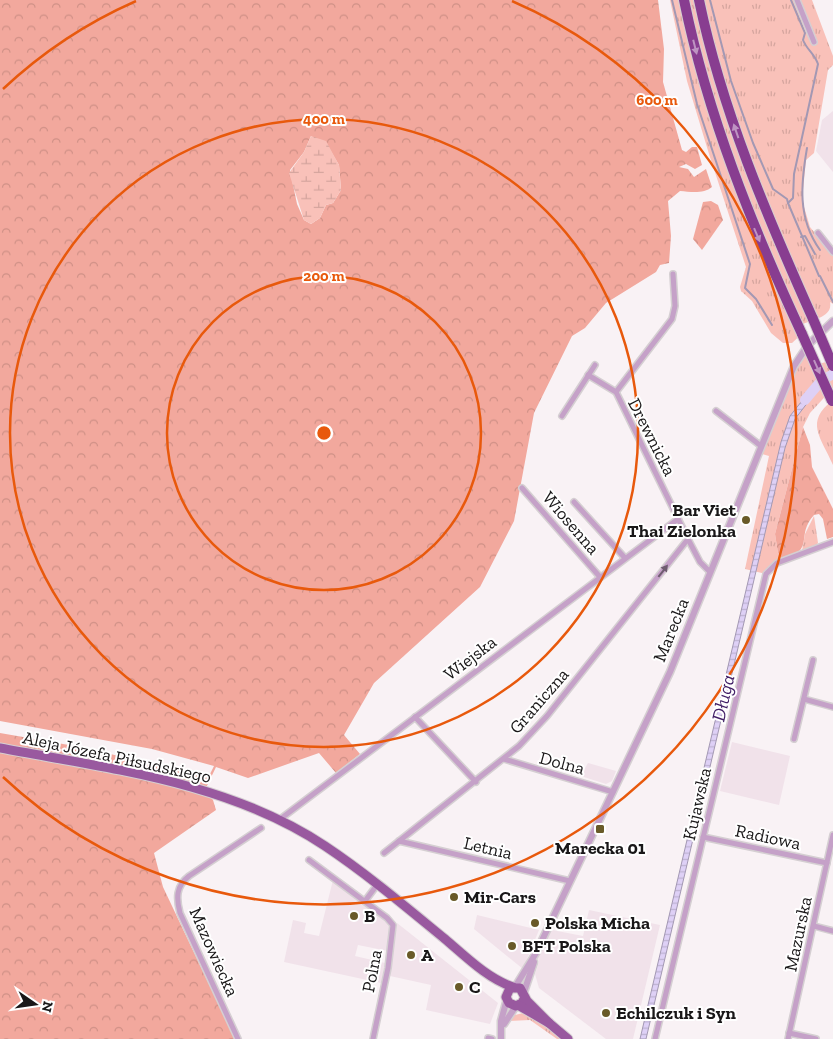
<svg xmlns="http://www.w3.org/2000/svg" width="833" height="1039" viewBox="0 0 833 1039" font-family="'Zilla Slab',serif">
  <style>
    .built { fill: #f1e2ea }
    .grass { fill: url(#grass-tufts) }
    .forest { fill: url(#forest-crowns); fill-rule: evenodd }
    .wetland { fill: url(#wetland-marsh) }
    .water { fill: url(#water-rules); stroke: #a398b3 }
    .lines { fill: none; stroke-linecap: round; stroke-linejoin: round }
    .stream { stroke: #a398b3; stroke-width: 2 }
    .river { stroke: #ded0f6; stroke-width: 10 }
    .minor-casing { stroke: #d5cfd2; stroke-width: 8 }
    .tertiary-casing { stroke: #d5cfd2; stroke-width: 9 }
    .primary-casing { stroke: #d5cfd2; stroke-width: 11 }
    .motorway-casing { stroke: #d5cfd2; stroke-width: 12 }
    .minor { stroke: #c5a1c8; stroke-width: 5 }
    .tertiary { stroke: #c5a1c8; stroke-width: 6 }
    .primary { stroke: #99599f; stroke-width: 9 }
    .motorway { stroke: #883d90; stroke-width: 10 }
    .motorway-bridge-casing { stroke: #d5cfd2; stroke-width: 12; stroke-linecap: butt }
    .motorway-bridge { stroke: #883d90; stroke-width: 10 }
    .oneway { fill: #be94c2 }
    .oneway2 { fill: #6f5c70 }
    .ring { fill: none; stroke: #e8590c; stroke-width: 2.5 }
    .poi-dot { fill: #695a28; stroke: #fff; stroke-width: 2 }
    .labels { text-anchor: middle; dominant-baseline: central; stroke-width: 4; stroke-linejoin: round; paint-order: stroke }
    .street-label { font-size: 18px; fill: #191718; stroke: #fff }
    .poi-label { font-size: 18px; font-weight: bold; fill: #191718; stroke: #fff; text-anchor: start }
    .water-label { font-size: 19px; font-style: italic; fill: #422067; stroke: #fff }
    .centre { fill: #e8590c; stroke: #fff; stroke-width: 2.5 }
    .ring-label { font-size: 15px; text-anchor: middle; font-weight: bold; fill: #e8590c; stroke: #fff; stroke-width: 4; stroke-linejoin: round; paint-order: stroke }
  </style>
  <defs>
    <pattern id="grass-tufts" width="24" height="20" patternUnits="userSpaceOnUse" patternTransform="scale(1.25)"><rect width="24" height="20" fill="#f9c1b9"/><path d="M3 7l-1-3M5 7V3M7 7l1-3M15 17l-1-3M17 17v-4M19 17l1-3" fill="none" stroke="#d5a59e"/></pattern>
    <pattern id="forest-crowns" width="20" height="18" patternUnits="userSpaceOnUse" patternTransform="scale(1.25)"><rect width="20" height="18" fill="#f2a89d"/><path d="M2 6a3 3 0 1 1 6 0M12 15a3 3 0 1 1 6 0" fill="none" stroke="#cf9086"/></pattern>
    <pattern id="wetland-marsh" width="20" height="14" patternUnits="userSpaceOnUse" patternTransform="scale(1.25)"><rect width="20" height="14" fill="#f9c1b9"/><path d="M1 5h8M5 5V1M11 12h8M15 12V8" fill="none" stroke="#d5a59e"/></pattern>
    <pattern id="water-rules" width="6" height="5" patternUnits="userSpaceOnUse" patternTransform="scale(1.25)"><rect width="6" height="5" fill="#ded0f6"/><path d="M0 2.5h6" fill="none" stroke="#beb2d2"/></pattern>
  </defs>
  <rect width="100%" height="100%" fill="#f9f2f5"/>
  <g class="built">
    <polygon points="833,111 833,172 816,151 822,120"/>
    <polygon points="732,742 790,756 779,805 720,791"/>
    <polygon points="588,763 616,771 612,781 606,784 584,777 580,771 584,770"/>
    <polygon points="333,880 388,924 391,931 388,951 358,945 355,956 385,963 381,983 284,962 293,920 306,923 304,933 319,936"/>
    <polygon points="589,910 660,925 633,1039 606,1039 539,988 535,974 539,962 536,953 547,929 583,936"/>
    <polygon points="477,915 539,930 523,969 474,929"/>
    <polygon points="397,923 498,1003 490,1024 426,1010 431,985 390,976"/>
  </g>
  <g class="grass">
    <path d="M 670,0 L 812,0 L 833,56 L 833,65 L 828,70 L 814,153 L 806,160 L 802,200 L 810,227 L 833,255 L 833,304 L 830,302 C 833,317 813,319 803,324 L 806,330 L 792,343 L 783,343 L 771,333 L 752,301 L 741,291 L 740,287 L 746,267 L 709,154 L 687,81 Z"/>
    <polygon points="802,353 815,365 833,360 833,388 810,413 803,427 775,534 778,553 783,560 766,574 745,569 769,456 758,453"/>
    <path d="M 833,400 L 833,465 C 821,437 804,422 833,400 Z"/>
    <polygon points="814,516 818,543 814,548 802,551 805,534"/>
    <polygon points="527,1012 563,1039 557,1039 530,1020 509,1021 511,1016"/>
  </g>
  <g class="forest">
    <path d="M 0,0 L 658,0 L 664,49 L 663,82 L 682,150 L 686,152 L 692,147 L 697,147 L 702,165 L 695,169 L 686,164 L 679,167 L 688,169 L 694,177 L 706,169 L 712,187 C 704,194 691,192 680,191 L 668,201 L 671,236 L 669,263 L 660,265 L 656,272 L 606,303 L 585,328 L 572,336 L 534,413 L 514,521 L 480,587 L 374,683 L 344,735 L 360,754 L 336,773 L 319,753 L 248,778 L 216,767 L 205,790 L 213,800 L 216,810 L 154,853 L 163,887 L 235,1039 L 0,1039 L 0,733 L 86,748 L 208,778 L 214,766 L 152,749 L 0,721 ZM 311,136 L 330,150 L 339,165 L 341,190 L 333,203 L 326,205 L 320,218 L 311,224 L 304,220 L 297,204 L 290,170 L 304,152 Z"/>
    <polygon points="711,201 718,205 723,220 702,250 693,239 703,202"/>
    <path d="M 803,427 L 810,445 L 812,467 L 833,509 L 833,537 L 827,539 L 823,519 L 819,514 L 814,515 C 795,536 816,549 783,560 L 778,553 L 775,534 Z"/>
  </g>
  <polygon class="wetland" points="311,136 326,141 339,165 341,190 333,203 326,205 320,218 311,224 304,220 289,173 304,152"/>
  <polygon class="water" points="813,387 815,393 795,419 785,448 646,1039 640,1039 781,442 790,416"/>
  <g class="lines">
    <g class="stream">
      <polyline points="672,0 697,104 750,264 745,288 756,299 772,325"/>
      <polyline points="710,0 731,81 753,143 773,189 787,199 788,203"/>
      <path d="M 791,0 L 805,33 L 803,40 C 807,50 814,53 818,64 L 794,174 L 793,198 L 788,203 L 819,276"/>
      <path d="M 807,148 C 801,183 797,218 820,250"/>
      <polyline points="801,237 805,236 815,254"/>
      <polyline points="820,276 833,302"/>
    </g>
    <polyline class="river" points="805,400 821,381 833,374"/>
    <defs>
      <g id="minor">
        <polyline points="797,0 814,42"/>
        <polyline points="818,233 833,252"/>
        <polyline points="588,375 616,392 688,539 700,562 710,572"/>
        <polyline points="616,392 672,319 675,306 673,274"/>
        <polyline points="716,411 761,446"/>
        <polyline points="562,416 595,365"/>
        <polyline points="522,488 600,577"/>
        <polyline points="574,502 625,558"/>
        <polyline points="804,699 833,707"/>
        <polyline points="415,717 476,782"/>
        <polyline points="794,739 813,660"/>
        <polyline points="504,759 613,792"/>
        <polyline points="279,820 678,519"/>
        <polyline points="703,837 827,863"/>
        <polyline points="399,841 570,881"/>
        <polyline points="384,853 519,746 547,716 688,539"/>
        <polyline points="309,860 387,918 393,925 388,968 373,1039"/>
        <polyline points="365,901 377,885"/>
        <polyline points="814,926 833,931"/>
        <polyline points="789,1033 816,1039"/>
        <polyline points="488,1038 492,1039"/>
        <path d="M 238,1039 L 180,913 C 176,898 176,886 189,876 L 261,828"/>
        <polyline points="655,1039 766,574 777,563 833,542"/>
        <polyline points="788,1039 833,835"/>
      </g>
      <g id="tertiary">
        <polyline points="515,987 536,953 670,672 794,366 808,345 833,321"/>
        <polyline points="524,992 534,962"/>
        <polyline points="504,1024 516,1006"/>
        <polyline points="501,1039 501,1021 507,999"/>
      </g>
      <g id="primary">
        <path d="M 0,748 C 111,769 229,782 325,846 C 367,874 406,907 445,939 C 465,956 488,979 513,987"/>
        <polyline points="525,997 522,1003 516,1006 509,1003 506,997 510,988 520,988 527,1001 549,1023"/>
        <polyline points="518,1005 549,1023 568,1039"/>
      </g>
      <g id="motorway">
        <path d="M 684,0 C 708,117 752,226 802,334"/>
        <path d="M 699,0 C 722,111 767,216 813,319"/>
      </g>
    </defs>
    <use href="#minor" class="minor-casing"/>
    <use href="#tertiary" class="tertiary-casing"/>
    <use href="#primary" class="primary-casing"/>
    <use href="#motorway" class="motorway-casing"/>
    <use href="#minor" class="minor"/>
    <use href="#tertiary" class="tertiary"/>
    <use href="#primary" class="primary"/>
    <use href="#motorway" class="motorway"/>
    <defs>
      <g id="motorway-bridge">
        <polyline points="813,319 833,366"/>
        <polyline points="802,334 832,401"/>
      </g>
    </defs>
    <use href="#motorway-bridge" class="motorway-bridge-casing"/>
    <use href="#motorway-bridge" class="motorway-bridge"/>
  </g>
  <defs><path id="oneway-solid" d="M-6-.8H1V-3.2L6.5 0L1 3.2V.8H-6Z" transform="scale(1.25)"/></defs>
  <g class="oneway">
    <use href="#oneway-solid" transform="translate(695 47) rotate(76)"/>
    <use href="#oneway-solid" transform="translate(736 131) rotate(-109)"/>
    <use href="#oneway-solid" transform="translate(757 235) rotate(67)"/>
    <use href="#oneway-solid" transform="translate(817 367) rotate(66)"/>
  </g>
  <use class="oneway2" href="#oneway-solid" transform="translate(663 571) rotate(-52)"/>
  <g class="ring">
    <circle cx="324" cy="433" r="157"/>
    <circle cx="324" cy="433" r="314"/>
    <path d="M3 89A471 471 0 0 1 136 1M512 1A471 471 0 1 1 3 777"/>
  </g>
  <g class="poi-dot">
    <circle cx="746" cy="520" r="5"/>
    <rect x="595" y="824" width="10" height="10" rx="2.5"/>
    <circle cx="454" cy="897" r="5"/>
    <circle cx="354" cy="916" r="5"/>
    <circle cx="535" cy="923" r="5"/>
    <circle cx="512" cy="946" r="5"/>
    <circle cx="411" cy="955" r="5"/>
    <circle cx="459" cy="987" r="5"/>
    <circle cx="606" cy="1013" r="5"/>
  </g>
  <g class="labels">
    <g class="street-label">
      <text transform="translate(652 437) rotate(63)">Drewnicka</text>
      <text transform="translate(571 523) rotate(49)">Wiosenna</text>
      <text transform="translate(671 630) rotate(-68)">Marecka</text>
      <text transform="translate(470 658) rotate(-37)">Wiejska</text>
      <text transform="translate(539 701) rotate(-49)">Graniczna</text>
      <text transform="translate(117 757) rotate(12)">Aleja Józefa Piłsudskiego</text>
      <text transform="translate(562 763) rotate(15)">Dolna</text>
      <text transform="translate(697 804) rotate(-77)">Kujawska</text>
      <text transform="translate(768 837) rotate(12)">Radiowa</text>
      <text transform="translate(488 848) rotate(13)">Letnia</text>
      <text transform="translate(798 934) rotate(-78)">Mazurska</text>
      <text transform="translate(214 952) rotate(66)">Mazowiecka</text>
      <text transform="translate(372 971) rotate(-79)">Polna</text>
    </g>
    <g class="poi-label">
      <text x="736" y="510" text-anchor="end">Bar Viet<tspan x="736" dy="21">Thai Zielonka</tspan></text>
      <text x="600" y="848" text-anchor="middle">Marecka 01</text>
      <text x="464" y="897">Mir-Cars</text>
      <text x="364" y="916">B</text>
      <text x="545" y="923">Polska Micha</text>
      <text x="522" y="946">BFT Polska</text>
      <text x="421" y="955">A</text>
      <text x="469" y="987">C</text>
      <text x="616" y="1013">Echilczuk i Syn</text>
    </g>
    <g class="water-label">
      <text transform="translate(723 698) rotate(-77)">Długa</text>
    </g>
  </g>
  <circle cx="324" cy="433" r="8" class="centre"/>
  <g class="ring-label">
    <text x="657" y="105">600 m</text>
    <text x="324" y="124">400 m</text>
    <text x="324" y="281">200 m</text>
  </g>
  <g transform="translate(35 1004) rotate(103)" stroke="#ffffff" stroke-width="4" paint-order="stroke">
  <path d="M0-4L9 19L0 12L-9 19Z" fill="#191718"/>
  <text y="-8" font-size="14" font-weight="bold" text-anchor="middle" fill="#191718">N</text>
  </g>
</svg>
